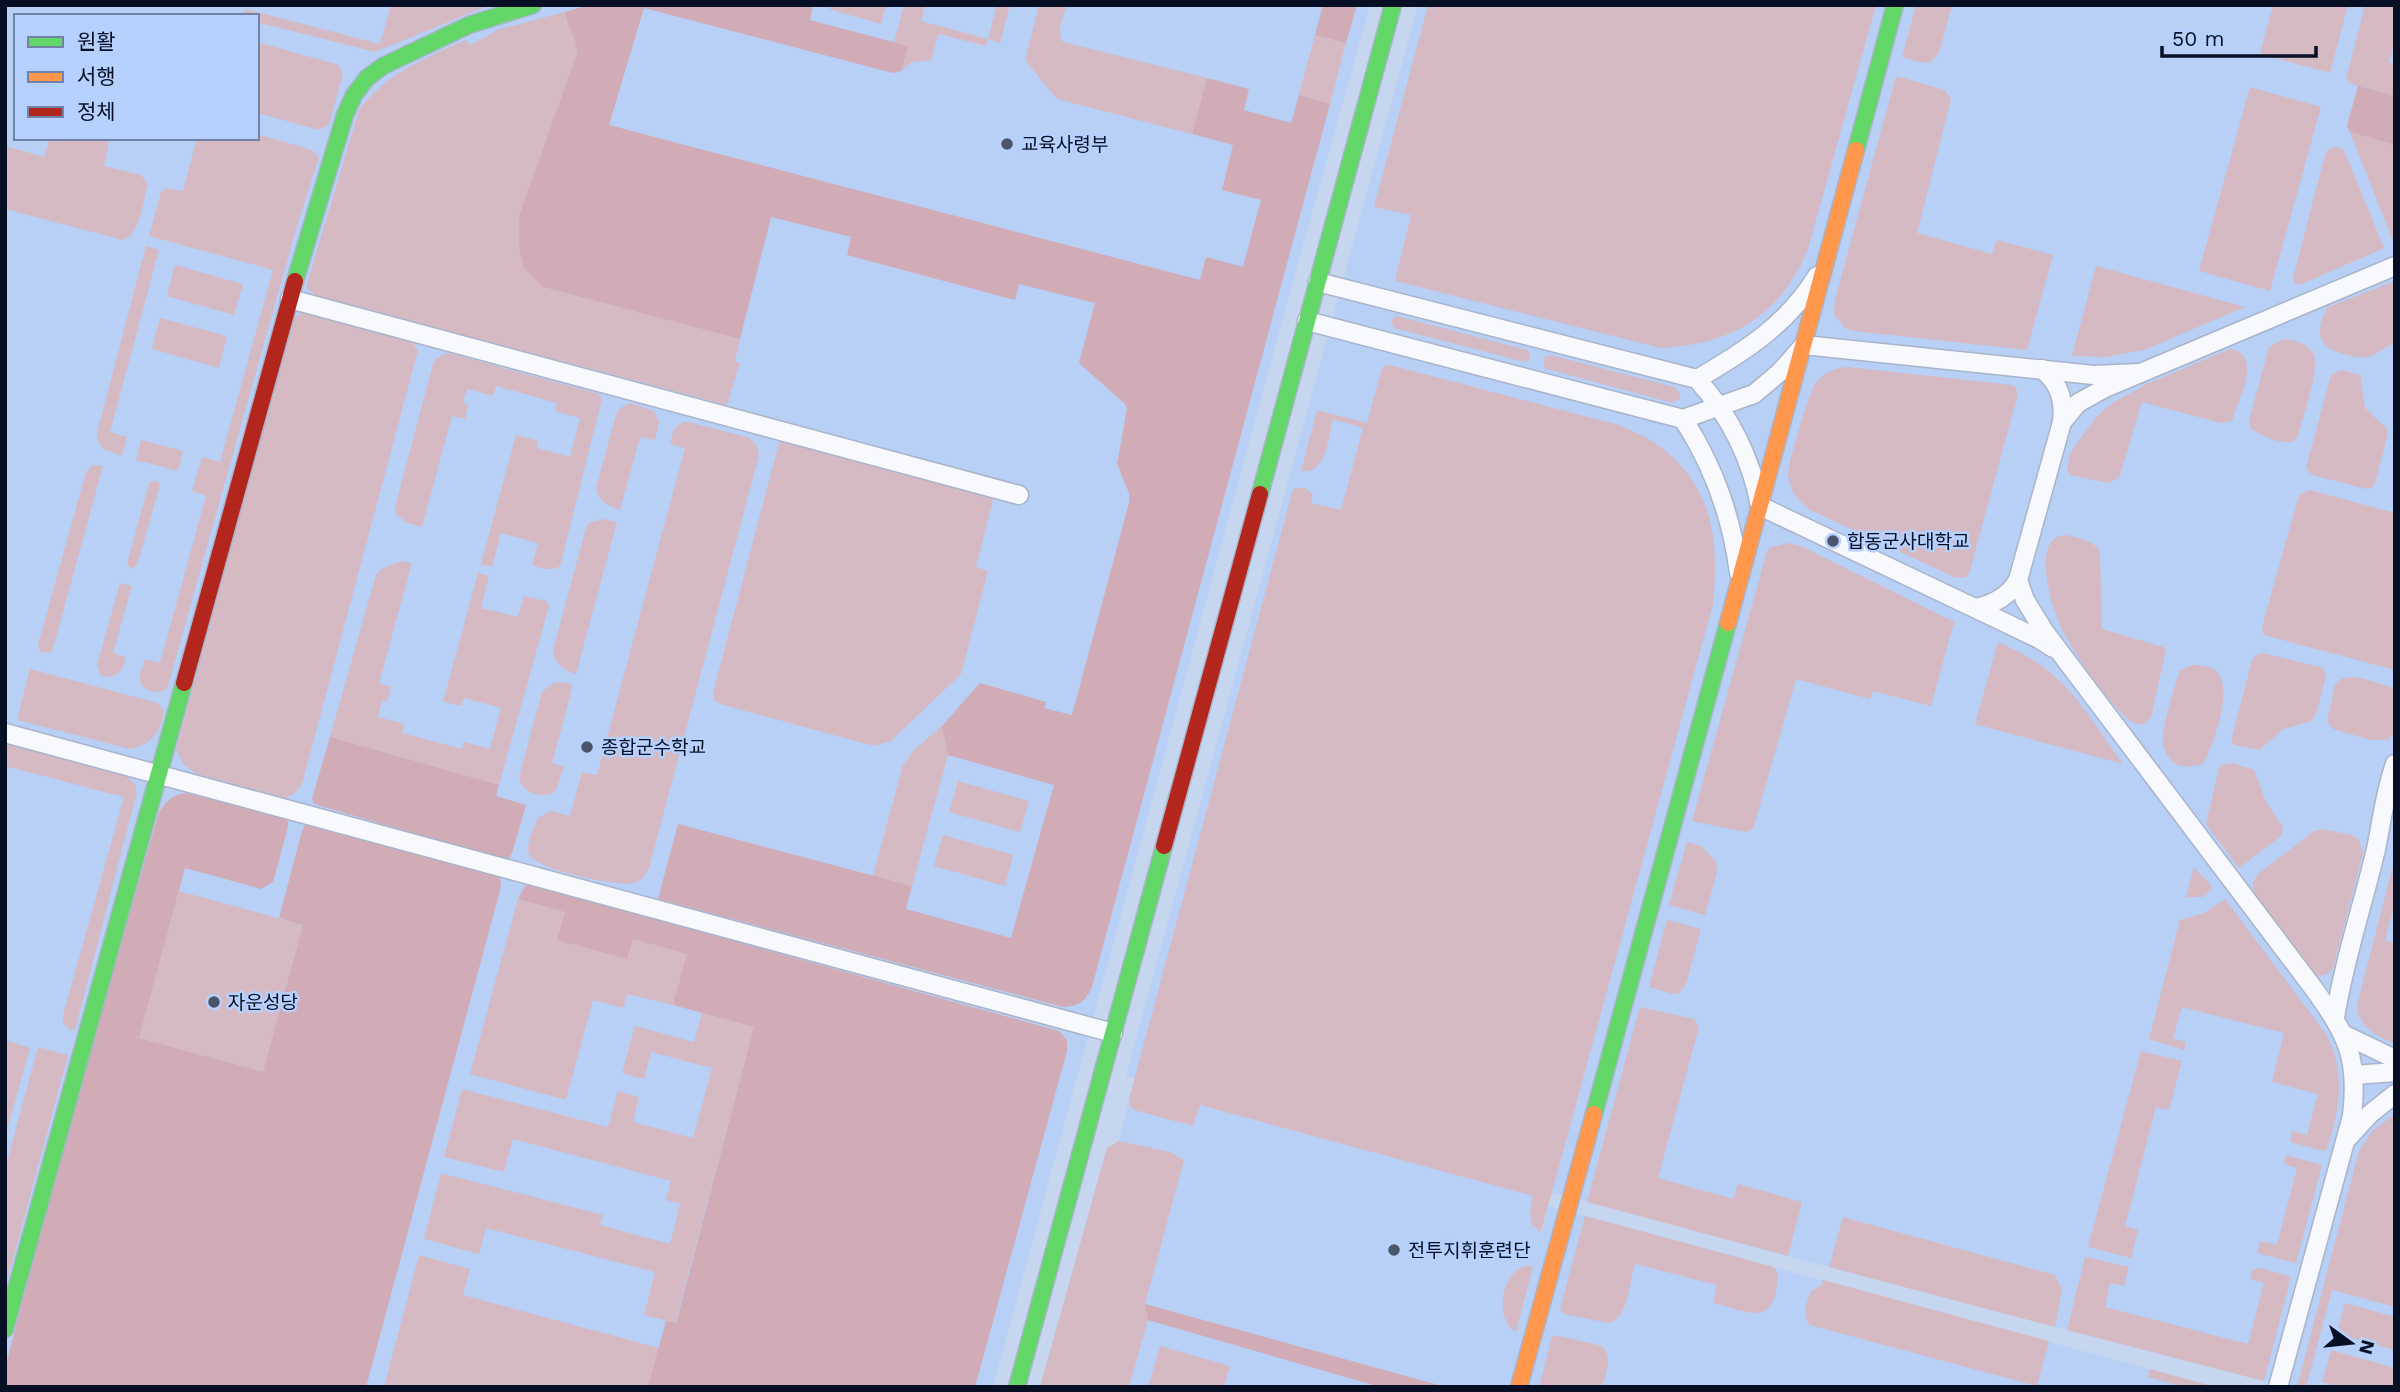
<svg xmlns="http://www.w3.org/2000/svg" width="2400" height="1392" viewBox="0 0 2400 1392" font-family="'Work Sans','Noto Sans KR',sans-serif">
  <style>
    .built { fill: #b8cff6; fill-rule: evenodd }
    .green { fill: #d5bac4 }
    .forest { fill: #d1abb5 }
    .lines { fill: none; stroke-linecap: round; stroke-linejoin: round }
    .street-casing { stroke: #a9b4ca; stroke-width: 21 }
    .fast-casing { stroke: #a9b4ca; stroke-width: 19 }
    .slow-casing { stroke: #a9b4ca; stroke-width: 19 }
    .jam-casing { stroke: #a9b4ca; stroke-width: 19 }
    .street { stroke: #f7f9fd; stroke-width: 18 }
    .fast { stroke: #63d668; stroke-width: 16 }
    .slow { stroke: #ff974d; stroke-width: 16 }
    .jam { stroke: #b3261e; stroke-width: 16 }
    .poi-dot { fill: #4a556a; stroke: #b7d1ff; stroke-width: 2.5 }
    .labels { text-anchor: middle; dominant-baseline: central; stroke-width: 5; stroke-linejoin: round; paint-order: stroke }
    .poi-label { font-size: 19px; fill: #060f23; stroke: #b7d1ff; text-anchor: start }
  </style>
  <rect width="100%" height="100%" fill="#c7d6ef"/>
  <g class="built">
    <path d="M 5,5 L 1370,5 L 1287,303 L 993,1387 L 5,1387 ZM 16,16 L 257,16 L 257,138 L 16,138 Z"/>
    <polygon points="1418,5 2395,5 2395,1387 2286,1387 1798,1259 1126,1076"/>
    <polygon points="1129,1099 1130,1106 1193,1126 1199,1105 1534,1196 1529,1214 1535,1229 1542,1232 1549,1206 2215,1387 1040,1387 1107,1148 1119,1141"/>
  </g>
  <g class="green">
    <polygon points="391,5 485,7 375,52 257,22 257,16 244,16 245,9 380,44"/>
    <polygon points="831,5 886,5 881,24 829,9"/>
    <polygon points="904,5 925,5 921,21 988,39 997,5 1010,5 1000,43 988,39 986,46 938,34 931,60 912,62 901,71 908,46 894,42"/>
    <path d="M 1039,5 L 1067,5 C 1063,17 1056,32 1063,42 L 1207,78 L 1192,134 L 1061,100 L 1056,98 L 1025,60 Z"/>
    <path d="M 1428,5 L 1876,5 L 1808,249 C 1780,316 1733,344 1661,348 L 1395,281 L 1411,215 L 1374,207 Z"/>
    <polygon points="1916,5 1952,5 1939,53 1931,62 1924,63 1902,57"/>
    <polygon points="2273,5 2348,5 2330,73 2260,54"/>
    <polygon points="2365,5 2395,5 2395,42 2389,62 2395,64 2395,86 2392,95 2351,84 2346,79"/>
    <path d="M 565,12 C 567,27 577,38 577,53 L 519,216 L 543,287 L 740,339 L 735,361 L 740,363 L 727,405 L 316,296 L 306,287 L 359,110 C 386,73 425,59 465,40 L 471,45 L 497,30 Z"/>
    <polygon points="1315,35 1346,43 1330,104 1299,95"/>
    <polygon points="257,42 339,65 343,74 329,124 321,129 316,129 257,113"/>
    <polygon points="1896,76 1945,90 1951,99 1917,233 1992,254 1997,240 2053,255 2027,350 1853,331 1845,328 1834,315 1835,300"/>
    <polygon points="2250,87 2321,107 2270,291 2199,271"/>
    <polygon points="2350,132 2395,145 2395,242 2393,241"/>
    <path d="M 257,134 L 312,150 L 319,157 L 297,226 L 167,689 C 158,695 149,692 141,685 L 139,678 L 145,659 L 160,663 L 206,496 L 192,491 L 202,457 L 220,462 L 273,270 L 149,236 L 161,192 L 165,188 L 183,191 L 197,138 L 257,138 Z"/>
    <path d="M 50,138 L 110,138 L 104,166 L 141,175 L 148,184 C 143,200 141,234 123,240 L 5,209 L 5,146 L 44,157 Z"/>
    <polygon points="2334,147 2342,148 2346,155 2384,248 2302,284 2295,284 2293,278 2325,155 2329,149"/>
    <polygon points="146,246 159,250 110,432 127,437 122,456 103,449 97,439 97,433"/>
    <polygon points="175,265 243,284 234,315 167,296"/>
    <polygon points="2096,266 2245,307 2144,350 2106,357 2072,356"/>
    <path d="M 2395,281 L 2395,343 C 2386,346 2379,354 2370,356 C 2364,359 2355,357 2348,355 C 2319,349 2313,333 2328,307 Z"/>
    <polygon points="309,312 411,341 418,350 302,784 294,794 284,798 197,774 184,765 176,750 293,319 302,313"/>
    <polygon points="1397,316 1527,350 1530,353 1529,360 1525,362 1394,328 1391,322 1392,319"/>
    <polygon points="160,318 227,336 219,368 152,349"/>
    <path d="M 2284,339 C 2294,340 2308,343 2313,353 C 2321,368 2302,419 2298,436 L 2293,442 C 2276,444 2265,436 2251,429 L 2249,421 L 2269,347 Z"/>
    <path d="M 2230,349 C 2264,354 2238,401 2232,421 L 2221,423 L 2142,402 L 2119,478 L 2108,483 L 2070,475 L 2067,470 L 2070,453 L 2097,416 L 2114,402 L 2147,384 Z"/>
    <path d="M 449,353 L 599,394 L 602,399 L 560,566 C 550,572 542,568 532,565 L 538,543 L 501,533 L 492,567 L 481,564 L 516,435 L 538,441 L 537,448 L 570,457 L 580,418 L 555,411 L 557,403 L 496,386 L 493,396 L 467,389 L 463,403 L 468,405 L 465,419 L 452,416 L 422,527 L 407,523 L 396,514 L 395,507 L 433,364 L 437,358 Z"/>
    <polygon points="1551,355 1674,387 1680,393 1680,398 1674,402 1669,402 1547,369 1544,367 1543,358"/>
    <path d="M 1386,364 L 1619,425 C 1633,431 1649,438 1662,448 C 1714,489 1719,542 1713,604 L 1541,1232 C 1526,1223 1530,1210 1533,1196 L 1200,1105 L 1193,1126 L 1134,1110 L 1130,1106 L 1129,1099 L 1292,493 L 1294,488 L 1305,488 L 1313,494 L 1311,503 L 1341,510 L 1363,428 L 1333,419 C 1328,438 1327,475 1301,471 L 1317,410 L 1367,423 L 1381,371 Z"/>
    <path d="M 1848,367 L 2012,385 L 2016,388 L 2018,394 L 1969,574 L 1965,578 L 1954,577 L 1810,510 C 1798,501 1789,490 1788,474 C 1788,464 1809,392 1815,384 C 1823,373 1834,368 1848,367 Z"/>
    <polygon points="2341,370 2360,375 2365,408 2387,429 2388,433 2375,483 2372,488 2366,489 2312,475 2306,468 2331,375"/>
    <path d="M 630,403 L 654,411 L 659,422 L 655,440 L 640,437 L 620,510 C 608,506 598,501 596,488 L 616,415 L 620,408 Z"/>
    <path d="M 683,422 L 689,422 L 750,438 L 757,446 L 759,455 L 649,868 C 645,875 642,881 634,883 C 618,887 535,869 529,855 C 525,844 534,828 538,818 L 551,811 L 570,816 L 582,772 L 597,775 L 685,448 L 670,444 L 674,429 Z"/>
    <polygon points="780,439 994,496 976,567 988,571 961,674 891,741 874,746 720,704 714,700 713,693"/>
    <polygon points="141,440 183,451 178,471 136,460"/>
    <polygon points="93,465 103,466 52,652 43,653 40,651 38,645 86,472"/>
    <polygon points="152,481 157,481 160,485 137,565 131,569 127,564 149,483"/>
    <polygon points="2310,490 2395,513 2395,670 2264,635 2262,627 2299,495"/>
    <path d="M 604,519 L 617,522 L 576,674 C 563,669 555,665 553,650 L 586,528 L 590,522 Z"/>
    <path d="M 2066,535 C 2078,538 2092,540 2100,551 L 2102,629 L 2163,647 L 2166,650 L 2151,717 L 2146,723 C 2140,725 2137,725 2131,721 C 2112,709 2069,646 2060,625 C 2051,605 2030,536 2066,535 Z"/>
    <polygon points="1788,543 1801,546 1954,622 1931,706 1873,691 1870,699 1796,679 1753,829 1745,832 1692,821 1767,551 1771,547"/>
    <polygon points="402,561 412,563 379,683 391,687 387,702 382,701 378,717 404,724 402,733 462,749 464,742 490,749 501,708 464,698 461,706 443,702 478,573 489,576 481,608 518,617 524,596 546,601 549,606 499,785 330,737 376,575 381,569"/>
    <path d="M 120,583 L 132,586 L 113,653 L 126,657 C 123,671 116,681 100,675 L 97,665 Z"/>
    <path d="M 1998,642 C 2013,649 2028,656 2042,666 C 2076,690 2099,731 2123,764 L 1975,724 Z"/>
    <polygon points="2263,653 2320,667 2324,670 2326,677 2316,714 2311,721 2284,729 2259,750 2235,745 2231,741 2252,660 2256,655"/>
    <path d="M 2193,665 C 2201,665 2212,666 2218,673 C 2233,692 2213,744 2204,763 C 2184,771 2166,766 2163,741 C 2162,726 2175,686 2180,670 Z"/>
    <path d="M 30,669 L 158,703 L 164,711 C 161,732 151,745 130,749 L 17,720 Z"/>
    <polygon points="2357,677 2395,688 2395,733 2388,740 2371,740 2333,729 2327,721 2335,685 2343,678"/>
    <path d="M 561,682 L 573,685 L 552,763 L 564,767 L 555,792 C 541,800 522,793 519,777 L 542,692 L 553,683 Z"/>
    <polygon points="942,726 948,755 912,886 873,876 903,765 913,751"/>
    <polygon points="5,742 124,774 135,784 137,792 75,1030 69,1029 63,1023 63,1015 124,797 5,766"/>
    <polygon points="2233,763 2254,770 2266,802 2283,827 2281,836 2239,868 2206,824 2219,768 2223,764"/>
    <polygon points="958,781 1029,801 1020,832 949,812"/>
    <path d="M 2322,829 L 2352,835 L 2359,839 L 2363,853 L 2333,968 C 2327,976 2324,977 2314,974 L 2254,893 L 2253,882 L 2259,873 L 2313,832 Z"/>
    <polygon points="943,835 1013,855 1005,886 934,866"/>
    <polygon points="1687,842 1701,846 1716,861 1717,872 1705,915 1669,905"/>
    <path d="M 2395,858 L 2395,904 L 2385,940 L 2395,943 L 2395,1043 C 2376,1037 2358,1026 2357,1005 Z"/>
    <polygon points="2194,867 2213,888 2203,897 2186,897"/>
    <polygon points="179,891 303,925 263,1072 139,1038"/>
    <polygon points="518,899 565,912 558,940 627,959 632,939 688,954 673,1005 627,994 623,1008 593,1000 566,1100 470,1074"/>
    <path d="M 2225,899 L 2326,1034 C 2346,1071 2340,1110 2327,1149 L 2323,1151 L 2290,1142 L 2292,1131 L 2307,1135 L 2318,1094 L 2272,1082 L 2284,1033 L 2182,1007 L 2173,1038 L 2186,1042 L 2184,1050 L 2149,1039 L 2180,920 L 2204,913 Z"/>
    <polygon points="1667,920 1701,929 1686,984 1679,993 1673,994 1649,987"/>
    <polygon points="1640,1007 1694,1019 1699,1027 1658,1178 1733,1199 1738,1184 1802,1202 1788,1256 1587,1202"/>
    <polygon points="702,1013 754,1027 675,1323 644,1315 655,1272 486,1228 479,1254 424,1239 441,1173 603,1215 600,1225 670,1244 680,1204 666,1200 671,1181 513,1139 504,1172 444,1157 462,1089 608,1127 618,1091 639,1097 633,1122 693,1138 712,1068 651,1052 644,1079 622,1073 635,1026 694,1042"/>
    <polygon points="5,1040 30,1048 5,1137"/>
    <polygon points="38,1047 68,1055 5,1289 5,1169"/>
    <polygon points="2141,1051 2182,1061 2169,1110 2156,1107 2125,1226 2138,1230 2131,1258 2088,1247"/>
    <polygon points="2395,1114 2395,1307 2332,1290 2306,1387 2297,1387 2359,1151 2372,1131"/>
    <polygon points="1119,1141 1171,1152 1184,1160 1145,1304 1148,1320 1129,1387 1040,1387 1107,1148"/>
    <polygon points="2286,1155 2322,1165 2296,1263 2257,1253 2260,1241 2277,1245 2297,1168 2284,1164"/>
    <path d="M 1585,1216 L 1774,1267 L 1778,1275 C 1775,1329 1750,1312 1713,1303 L 1717,1285 L 1635,1264 C 1629,1281 1629,1319 1608,1323 L 1564,1314 L 1560,1309 Z"/>
    <polygon points="1843,1217 2055,1275 2062,1290 2055,1327 1829,1267"/>
    <polygon points="419,1255 470,1269 463,1295 659,1348 648,1387 384,1387"/>
    <polygon points="2085,1257 2129,1267 2124,1286 2110,1283 2105,1307 2248,1344 2264,1283 2250,1279 2253,1270 2261,1268 2291,1277 2264,1381 2067,1330"/>
    <path d="M 1533,1266 L 1516,1332 C 1496,1321 1500,1283 1517,1270 C 1522,1266 1527,1266 1533,1266 Z"/>
    <path d="M 1823,1280 L 2049,1341 L 2037,1386 L 1810,1325 C 1801,1314 1807,1303 1811,1291 L 1822,1285 Z"/>
    <polygon points="2345,1303 2395,1317 2395,1350 2337,1334"/>
    <path d="M 1556,1335 L 1602,1346 C 1613,1359 1606,1372 1602,1387 L 1539,1387 L 1552,1337 Z"/>
    <polygon points="1160,1346 1230,1366 1224,1387 1148,1387"/>
    <polygon points="2331,1350 2395,1368 2395,1387 2341,1387 2322,1382"/>
    <polygon points="2150,1369 2215,1387 2184,1387 2148,1377"/>
  </g>
  <g class="forest">
    <path d="M 589,5 L 813,5 L 810,20 L 908,46 L 901,71 L 893,73 L 644,8 L 609,125 L 1200,280 L 1206,257 L 1243,267 L 1261,200 L 1222,190 L 1233,145 L 1192,134 L 1207,78 L 1249,89 L 1244,110 L 1291,123 L 1299,95 L 1330,104 L 1092,987 C 1085,1002 1079,1006 1063,1007 L 658,899 L 678,824 L 912,886 L 906,909 L 1011,938 L 1054,785 L 948,755 L 942,726 L 980,683 L 1046,702 L 1044,708 L 1072,715 L 1129,503 L 1129,493 L 1117,464 L 1127,409 L 1125,404 L 1079,363 L 1095,303 L 1019,284 L 1015,300 L 847,255 L 851,237 L 771,217 L 740,339 L 543,287 L 524,268 L 519,247 L 519,216 L 577,53 C 577,38 567,27 565,12 Z"/>
    <polygon points="1323,5 1357,5 1346,43 1315,35"/>
    <polygon points="2358,86 2392,95 2395,86 2395,145 2350,132 2347,126"/>
    <polygon points="330,737 499,785 496,796 526,805 512,853 509,858 503,859 314,804 312,799"/>
    <path d="M 185,793 L 284,817 L 288,822 L 288,827 L 273,882 L 261,889 L 185,868 L 139,1038 L 263,1072 L 303,925 L 279,918 L 302,831 L 306,823 L 494,873 L 500,878 L 501,887 L 366,1387 L 5,1387 L 5,1368 L 71,1119 L 159,812 C 166,801 172,795 185,793 Z"/>
    <polygon points="531,885 1059,1031 1067,1040 1067,1051 975,1387 648,1387 666,1321 676,1323 754,1027 673,1005 687,954 633,939 627,959 557,940 565,912 518,899 525,886"/>
    <polygon points="1145,1304 1446,1387 1380,1387 1148,1320"/>
  </g>
  <g class="lines">
    <defs>
      <g id="street">
        <path d="M 1318,282 L 1697,379 C 1730,416 1751,457 1760,506 L 1983,612 L 2039,639 L 2053,648"/>
        <polyline points="290,299 1019,495"/>
        <polyline points="1307,321 1683,419 1754,394 1780,372 1804,345 2093,375 2140,373"/>
        <path d="M 1697,379 C 1744,352 1788,324 1817,276"/>
        <path d="M 1683,419 C 1713,465 1732,519 1739,573"/>
        <polyline points="2062,422 2078,403 2105,388 2395,266"/>
        <path d="M 2018,580 L 2025,600 L 2044,631 L 2314,989 C 2347,1035 2359,1058 2352,1116 L 2278,1387"/>
        <path d="M 1976,608 C 1995,604 2009,596 2018,580 L 2062,422 C 2065,400 2059,383 2042,369"/>
        <polyline points="5,733 1113,1033"/>
        <path d="M 2335,1018 C 2344,960 2363,905 2376,849 C 2382,820 2385,792 2395,764"/>
        <polyline points="2345,1035 2395,1059"/>
        <polyline points="2354,1075 2395,1072"/>
        <polyline points="2348,1138 2370,1114 2395,1094"/>
      </g>
      <g id="fast">
        <polyline points="1856,150 1895,5"/>
        <polyline points="295,281 345,115 354,95 367,78 383,66 469,25 533,5"/>
        <polyline points="1260,494 1393,5"/>
        <polyline points="1594,1114 1728,623"/>
        <polyline points="5,1329 184,683"/>
        <polyline points="1017,1387 1164,846"/>
      </g>
      <g id="slow">
        <polyline points="1728,623 1856,150"/>
        <polyline points="1519,1387 1594,1114"/>
      </g>
      <g id="jam">
        <polyline points="184,683 295,281"/>
        <polyline points="1164,846 1260,494"/>
      </g>
    </defs>
    <use href="#street" class="street-casing"/>
    <use href="#fast" class="fast-casing"/>
    <use href="#slow" class="slow-casing"/>
    <use href="#jam" class="jam-casing"/>
    <use href="#street" class="street"/>
    <use href="#fast" class="fast"/>
    <use href="#slow" class="slow"/>
    <use href="#jam" class="jam"/>
  </g>
  <g class="poi-dot">
    <circle cx="1007" cy="144" r="7"/>
    <circle cx="1833" cy="541" r="7"/>
    <circle cx="587" cy="747" r="7"/>
    <circle cx="214" cy="1002" r="7"/>
    <circle cx="1394" cy="1250" r="7"/>
  </g>
  <g class="labels">
    <g class="poi-label">
      <text x="1021" y="144">교육사령부</text>
      <text x="1847" y="541">합동군사대학교</text>
      <text x="601" y="747">종합군수학교</text>
      <text x="228" y="1002">자운성당</text>
      <text x="1408" y="1250">전투지휘훈련단</text>
    </g>
  </g>
  <rect width="2400" height="1392" fill="none" stroke="#060f23" stroke-width="14"/>
  <rect x="14" y="14" width="245" height="126" fill="#b7d1ff" stroke="#7083a7" stroke-width="2"/>
  <rect x="28" y="37" width="35" height="10" fill="#63d668" stroke="#7083a7" stroke-width="2"/>
  <text x="77" y="49" font-size="21" fill="#060f23">원활</text>
  <rect x="28" y="72" width="35" height="10" fill="#ff974d" stroke="#7083a7" stroke-width="2"/>
  <text x="77" y="84" font-size="21" fill="#060f23">서행</text>
  <rect x="28" y="107" width="35" height="10" fill="#b3261e" stroke="#7083a7" stroke-width="2"/>
  <text x="77" y="119" font-size="21" fill="#060f23">정체</text>
  <g transform="translate(2351 1343) rotate(105)" stroke="#b7d1ff" stroke-width="5" paint-order="stroke">
  <path d="M0-5L12 26L0 18L-12 26Z" fill="#060f23"/>
  <text y="-10" font-size="19" font-weight="bold" text-anchor="middle" fill="#060f23">N</text>
  </g>
  <path d="M2162 46v10h154v-10" fill="none" stroke="#060f23" stroke-width="3.5"/>
  <text x="2172" y="46" font-size="21" fill="#060f23" stroke="#b7d1ff" stroke-width="5" paint-order="stroke">50 m</text>
</svg>
